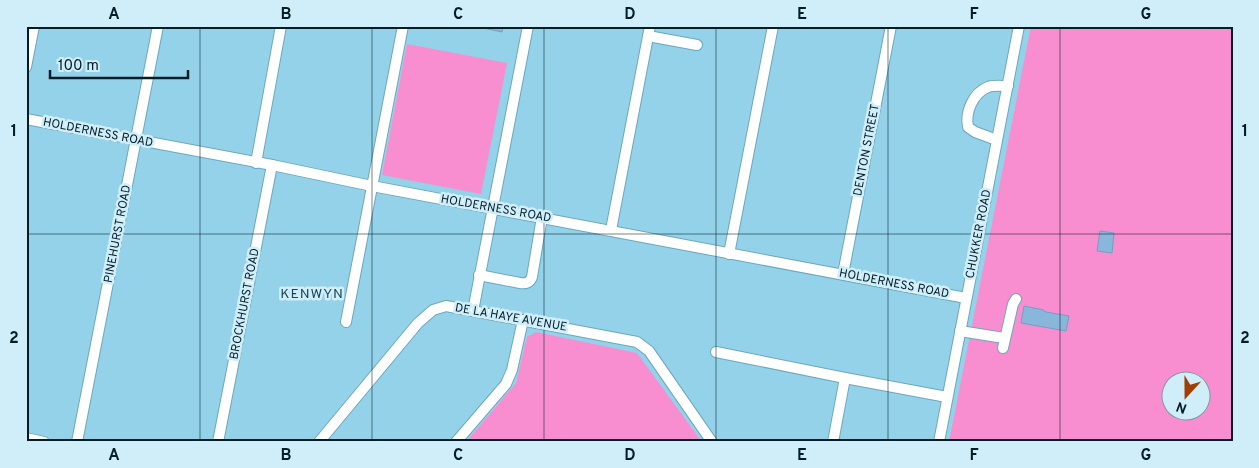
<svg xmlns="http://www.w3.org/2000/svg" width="1259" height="468" viewBox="0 0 1259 468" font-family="Overpass,sans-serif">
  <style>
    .green { fill: #f88ecf; fill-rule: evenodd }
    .building { fill: #89b6db; stroke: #739fc3 }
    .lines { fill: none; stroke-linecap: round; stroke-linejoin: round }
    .minor-casing { stroke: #6ba8bf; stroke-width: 12 }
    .minor { stroke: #fff; stroke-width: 10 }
    .grid { fill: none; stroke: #041e27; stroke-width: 1; stroke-opacity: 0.55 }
    .labels { text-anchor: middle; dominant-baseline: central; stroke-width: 5; stroke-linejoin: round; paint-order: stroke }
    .street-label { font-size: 12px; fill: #041e27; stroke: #d0eefa }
    .neighbourhood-label { font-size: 14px; letter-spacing: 1px; fill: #174757; stroke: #d0eefa }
    .neatline { fill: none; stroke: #041e27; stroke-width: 2 }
    .grid-label { font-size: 16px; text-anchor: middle; font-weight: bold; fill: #041e27 }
  </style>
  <rect width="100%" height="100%" fill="#94d2ea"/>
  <g class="green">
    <path d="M 1031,26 L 1233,26 L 1233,442 L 949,442 ZM 1172,380 L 1202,380 L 1202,410 L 1172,410 Z"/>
    <polygon points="407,44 507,63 481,194 382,175"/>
    <polygon points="536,332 637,353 702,442 466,442 516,383 527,337"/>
  </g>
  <g class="building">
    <polygon points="474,26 503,26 502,32"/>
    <polygon points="1100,231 1114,233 1112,253 1097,251"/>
    <polygon points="1024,306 1044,310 1044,311 1046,312 1069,316 1066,331 1021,323"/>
  </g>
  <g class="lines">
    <defs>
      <g id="minor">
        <polyline points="648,36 697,45"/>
        <polyline points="26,67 34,26"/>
        <polyline points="26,119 272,165 372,186 966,298"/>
        <path d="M 997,140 L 975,132 L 968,127 C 965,112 973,93 988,87 C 994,85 1001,86 1008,86"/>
        <polyline points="256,163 281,26"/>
        <polyline points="611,230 650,26"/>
        <polyline points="729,254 773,26"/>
        <polyline points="843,274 891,26"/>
        <path d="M 479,275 L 520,283 C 525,284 530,283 532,277 L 542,217"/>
        <polyline points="473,311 528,26"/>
        <polyline points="346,322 403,26"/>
        <polyline points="960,331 1004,338"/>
        <polyline points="1003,348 1013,304 1016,299"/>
        <polyline points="716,352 845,378 947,397"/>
        <polyline points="26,438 44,442"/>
        <polyline points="77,442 158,26"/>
        <polyline points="218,442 272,165"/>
        <polyline points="319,442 418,323 433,310 446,306 637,342 649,351 712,442"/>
        <polyline points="456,442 506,384 512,370 523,320"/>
        <polyline points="833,442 845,378"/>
        <polyline points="939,442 1019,26"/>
      </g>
    </defs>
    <use href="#minor" class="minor-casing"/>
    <use href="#minor" class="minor"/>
  </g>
  <path class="grid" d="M 200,26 L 200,442M 372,26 L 372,442M 544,26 L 544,442M 716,26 L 716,442M 888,26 L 888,442M 1060,26 L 1060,442M 26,234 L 1233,234"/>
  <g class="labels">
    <g class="street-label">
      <text transform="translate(98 133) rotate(11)">HOLDERNESS ROAD</text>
      <text transform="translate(867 150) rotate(-79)">DENTON STREET</text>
      <text transform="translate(496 209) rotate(10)">HOLDERNESS ROAD</text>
      <text transform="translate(118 234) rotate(-79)">PINEHURST ROAD</text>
      <text transform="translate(979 234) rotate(-79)">CHUKKER ROAD</text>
      <text transform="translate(894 284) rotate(11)">HOLDERNESS ROAD</text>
      <text transform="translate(245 304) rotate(-79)">BROCKHURST ROAD</text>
      <text transform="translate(511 318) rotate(10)">DE LA HAYE AVENUE</text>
    </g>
    <g class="neighbourhood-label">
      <text x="312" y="294">KENWYN</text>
    </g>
  </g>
  <rect width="1259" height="468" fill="none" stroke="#d0eefa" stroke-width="55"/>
  <g transform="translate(1186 396) rotate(201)"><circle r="24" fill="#d0eefa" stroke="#7e9ba6"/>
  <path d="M0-4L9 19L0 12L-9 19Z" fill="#a13f02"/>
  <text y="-8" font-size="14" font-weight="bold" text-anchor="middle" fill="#041e27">N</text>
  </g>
  <path d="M50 70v8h138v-8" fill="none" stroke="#041e27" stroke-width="2.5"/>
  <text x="58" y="70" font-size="15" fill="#041e27" stroke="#d0eefa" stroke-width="4" paint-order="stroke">100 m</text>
  <rect x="28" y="28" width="1204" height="412" class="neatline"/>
  <g class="grid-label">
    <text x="114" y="19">A</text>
    <text x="286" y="19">B</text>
    <text x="458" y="19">C</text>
    <text x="630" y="19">D</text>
    <text x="802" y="19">E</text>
    <text x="974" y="19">F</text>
    <text x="1146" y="19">G</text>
    <text x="14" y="136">1</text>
    <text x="1245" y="136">1</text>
    <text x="14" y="343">2</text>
    <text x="1245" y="343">2</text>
    <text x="114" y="460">A</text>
    <text x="286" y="460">B</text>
    <text x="458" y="460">C</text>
    <text x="630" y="460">D</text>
    <text x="802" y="460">E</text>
    <text x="974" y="460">F</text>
    <text x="1146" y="460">G</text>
  </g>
</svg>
